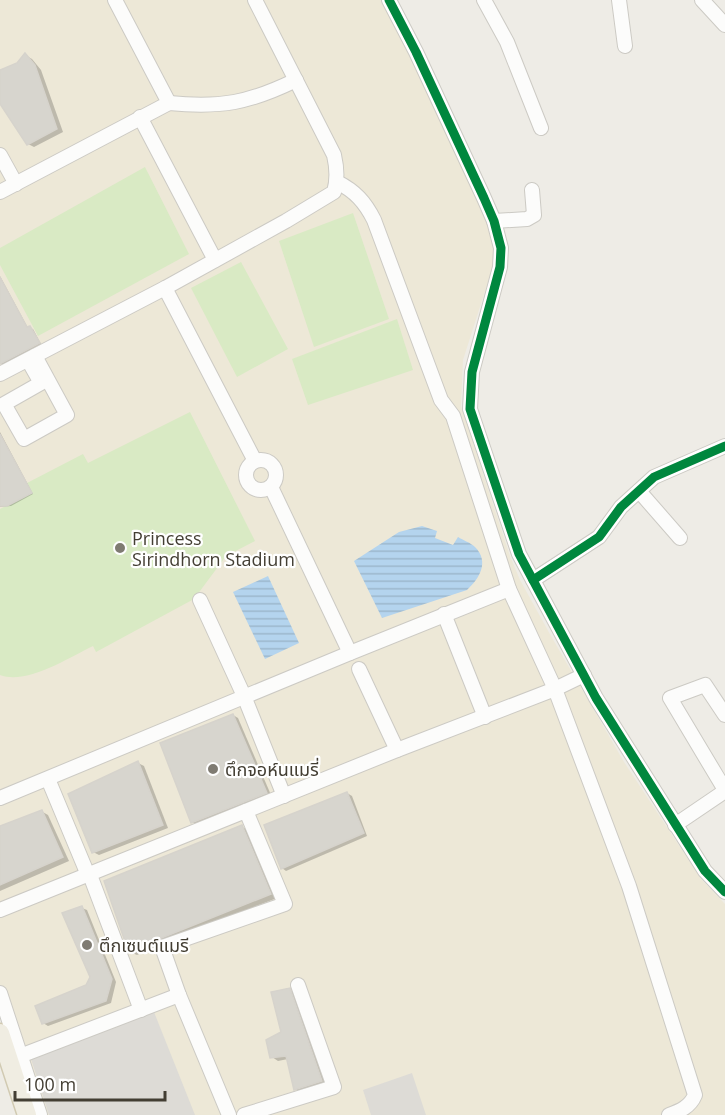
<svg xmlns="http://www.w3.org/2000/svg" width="725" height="1115" viewBox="0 0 725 1115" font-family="'Open Sans','Noto Sans Thai',sans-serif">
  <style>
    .education { fill: #ede8d7 }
    .green { fill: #d9eac4 }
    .parking { fill: #dddbd6 }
    .water { fill: url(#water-rules) }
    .shadow { fill: #0003 }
    .building { fill: #d7d5ce; stroke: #d6d3cc; stroke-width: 1.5 }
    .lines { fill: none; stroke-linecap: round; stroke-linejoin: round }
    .minor-casing { stroke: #cccac4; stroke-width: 16 }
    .major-casing { stroke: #d1cab2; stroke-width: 21 }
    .minor { stroke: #fcfcfb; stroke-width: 14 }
    .major { stroke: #f0ede2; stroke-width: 18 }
    .cycleway-casing { stroke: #fff; stroke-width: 13 }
    .cycleway { stroke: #00873e; stroke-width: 9 }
    .poi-dot { fill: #7f7b72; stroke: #fff; stroke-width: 2 }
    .labels { text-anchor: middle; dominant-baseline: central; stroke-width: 4.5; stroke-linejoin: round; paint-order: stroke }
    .poi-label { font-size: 18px; fill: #433e33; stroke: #fff; text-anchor: start }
  </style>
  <defs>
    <pattern id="water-rules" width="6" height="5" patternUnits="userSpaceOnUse" patternTransform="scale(1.5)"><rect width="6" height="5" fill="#b4d4ee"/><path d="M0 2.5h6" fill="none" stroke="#9cb7cd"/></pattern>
  </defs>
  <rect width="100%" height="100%" fill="#eeece6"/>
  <polygon class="education" points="0,0 384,0 408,46 488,221 493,243 494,263 463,360 461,406 510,556 520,580 551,636 624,762 701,879 725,904 725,1115 34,1115 0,1013"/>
  <g class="green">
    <polygon points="145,167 189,254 38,336 0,265 0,248"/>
    <polygon points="353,213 389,319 314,347 279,241"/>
    <polygon points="241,262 288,349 237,377 191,288"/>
    <polygon points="397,319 413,370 308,405 292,359"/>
    <path d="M 190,412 L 255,541 L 226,556 L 194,599 L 96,652 L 93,646 C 68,658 27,685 0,675 L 0,509 L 31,493 L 27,483 L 83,454 L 88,463 Z"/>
  </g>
  <g class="parking">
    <polygon points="154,1012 195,1115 49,1115 31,1059"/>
    <polygon points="412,1073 426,1115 371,1115 363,1090"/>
  </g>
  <g class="water">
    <path d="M 422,526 L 437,531 L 435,538 L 453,545 L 458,537 C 463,540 471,543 475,547 C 490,562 479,579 467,590 L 382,618 L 354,561 L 399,532 Z"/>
    <polygon points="268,576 299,643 265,659 233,592"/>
  </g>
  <g class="shadow">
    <polygon points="25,55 32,59 41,70 63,132 34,147 28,144 0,102 0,71 18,64"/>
    <polygon points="0,276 28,328 33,329 41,344 3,365 0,363"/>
    <polygon points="0,432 33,494 11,506 0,507"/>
    <polygon points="233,715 238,718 271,795 197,825 192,822"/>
    <polygon points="138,763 144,766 168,828 99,855 93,852"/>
    <polygon points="347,793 352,796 367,836 286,871 282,868"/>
    <polygon points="41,811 48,815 69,861 0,891 0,827"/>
    <polygon points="242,827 248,830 277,898 166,942 137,955 130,952"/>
    <polygon points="82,908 87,910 116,982 111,1003 48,1026 43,1023 87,986 91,977"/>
    <polygon points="289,990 296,994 328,1085 302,1093 295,1089 288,1059 278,1061 272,1057 283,1033"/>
  </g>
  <g class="building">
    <polygon points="25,53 35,65 57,129 27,145 0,104 0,70 17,63"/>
    <polygon points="0,277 27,327 30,326 40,343 0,364"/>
    <polygon points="0,434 32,493 7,506 0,506"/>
    <polygon points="233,714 267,793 191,823 160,743"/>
    <polygon points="138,761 163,825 92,853 68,794"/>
    <polygon points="347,792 364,833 281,869 264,825"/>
    <polygon points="42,810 63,857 0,885 0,826"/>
    <polygon points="242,825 271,894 159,939 155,942 129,953 104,881"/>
    <polygon points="82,906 112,979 106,1001 42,1024 35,1006 86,985 90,977 62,913"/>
    <polygon points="290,988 322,1081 294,1090 286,1056 270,1058 266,1040 281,1032 271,992"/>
  </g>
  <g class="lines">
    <defs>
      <g id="minor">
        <polyline points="389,0 416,52 484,198 494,221 501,248 500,267 472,372 470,409 519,554 596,698 705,871 725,892"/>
        <polyline points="484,0 507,42 541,128"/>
        <polyline points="619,0 625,46"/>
        <polyline points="702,0 725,25"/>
        <path d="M 169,103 C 221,108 249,103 296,80"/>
        <polyline points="140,117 215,260"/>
        <polyline points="0,155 16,184"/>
        <path d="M 337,182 C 355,191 365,202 374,220 L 441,400 L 453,416 L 509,589 L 555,689 L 629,886 L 695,1095 C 690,1107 680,1111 669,1115"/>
        <polyline points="0,192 169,103 115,0"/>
        <polyline points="494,221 527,219 534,215 532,190"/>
        <polyline points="165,288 255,461"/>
        <polyline points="28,360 41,383 4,404 24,439 67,415 35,356"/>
        <path d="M 0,374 L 165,288 L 286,221 L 334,192 C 338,179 337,168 334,155 L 255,0"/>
        <circle cx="261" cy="475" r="15"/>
        <polyline points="271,487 350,653"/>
        <polyline points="639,491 680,538"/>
        <polyline points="533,580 599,537 621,507 654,477 725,446"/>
        <polyline points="200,600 244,696 284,796"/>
        <polyline points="444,614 485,717"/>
        <polyline points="359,669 397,750"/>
        <polyline points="725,715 705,685 670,698 725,790"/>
        <polyline points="48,779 88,875"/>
        <polyline points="0,798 350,653 509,589"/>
        <polyline points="675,825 725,791"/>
        <polyline points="90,875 141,1010"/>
        <polyline points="0,910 397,750 555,689 584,675"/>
        <polyline points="0,993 40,1115"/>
        <polyline points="20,1056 179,995"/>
        <polyline points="229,1115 179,995 162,947 285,904 246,811"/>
        <polyline points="244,1115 334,1087 298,985"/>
      </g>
      <polyline id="major" points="0,1033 27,1115"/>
    </defs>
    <use href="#minor" class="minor-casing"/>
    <use href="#major" class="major-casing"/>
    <use href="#minor" class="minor"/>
    <use href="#major" class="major"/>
    <defs>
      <g id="cycleway">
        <polyline points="389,0 416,52 484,198 494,221 501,248 500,267 472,372 470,409 519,554 596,698 705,871 725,892"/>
        <polyline points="533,580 599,537 621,507 654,477 725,446"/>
      </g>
    </defs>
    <use href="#cycleway" class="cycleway-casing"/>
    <use href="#cycleway" class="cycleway"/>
  </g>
  <g class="poi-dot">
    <circle cx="120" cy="548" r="6"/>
    <circle cx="213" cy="769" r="6"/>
    <circle cx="87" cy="945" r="6"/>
  </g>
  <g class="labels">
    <g class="poi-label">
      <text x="132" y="538">Princess<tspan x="132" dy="21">Sirindhorn Stadium</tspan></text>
      <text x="225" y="769">ตึกจอห์นแมรี่</text>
      <text x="99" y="945">ตึกเซนต์แมรี</text>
    </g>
  </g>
  <path d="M15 1091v9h150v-9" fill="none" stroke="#433e33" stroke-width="3"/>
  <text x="24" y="1091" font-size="18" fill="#433e33" stroke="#ffffff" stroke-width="4.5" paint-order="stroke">100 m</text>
</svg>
